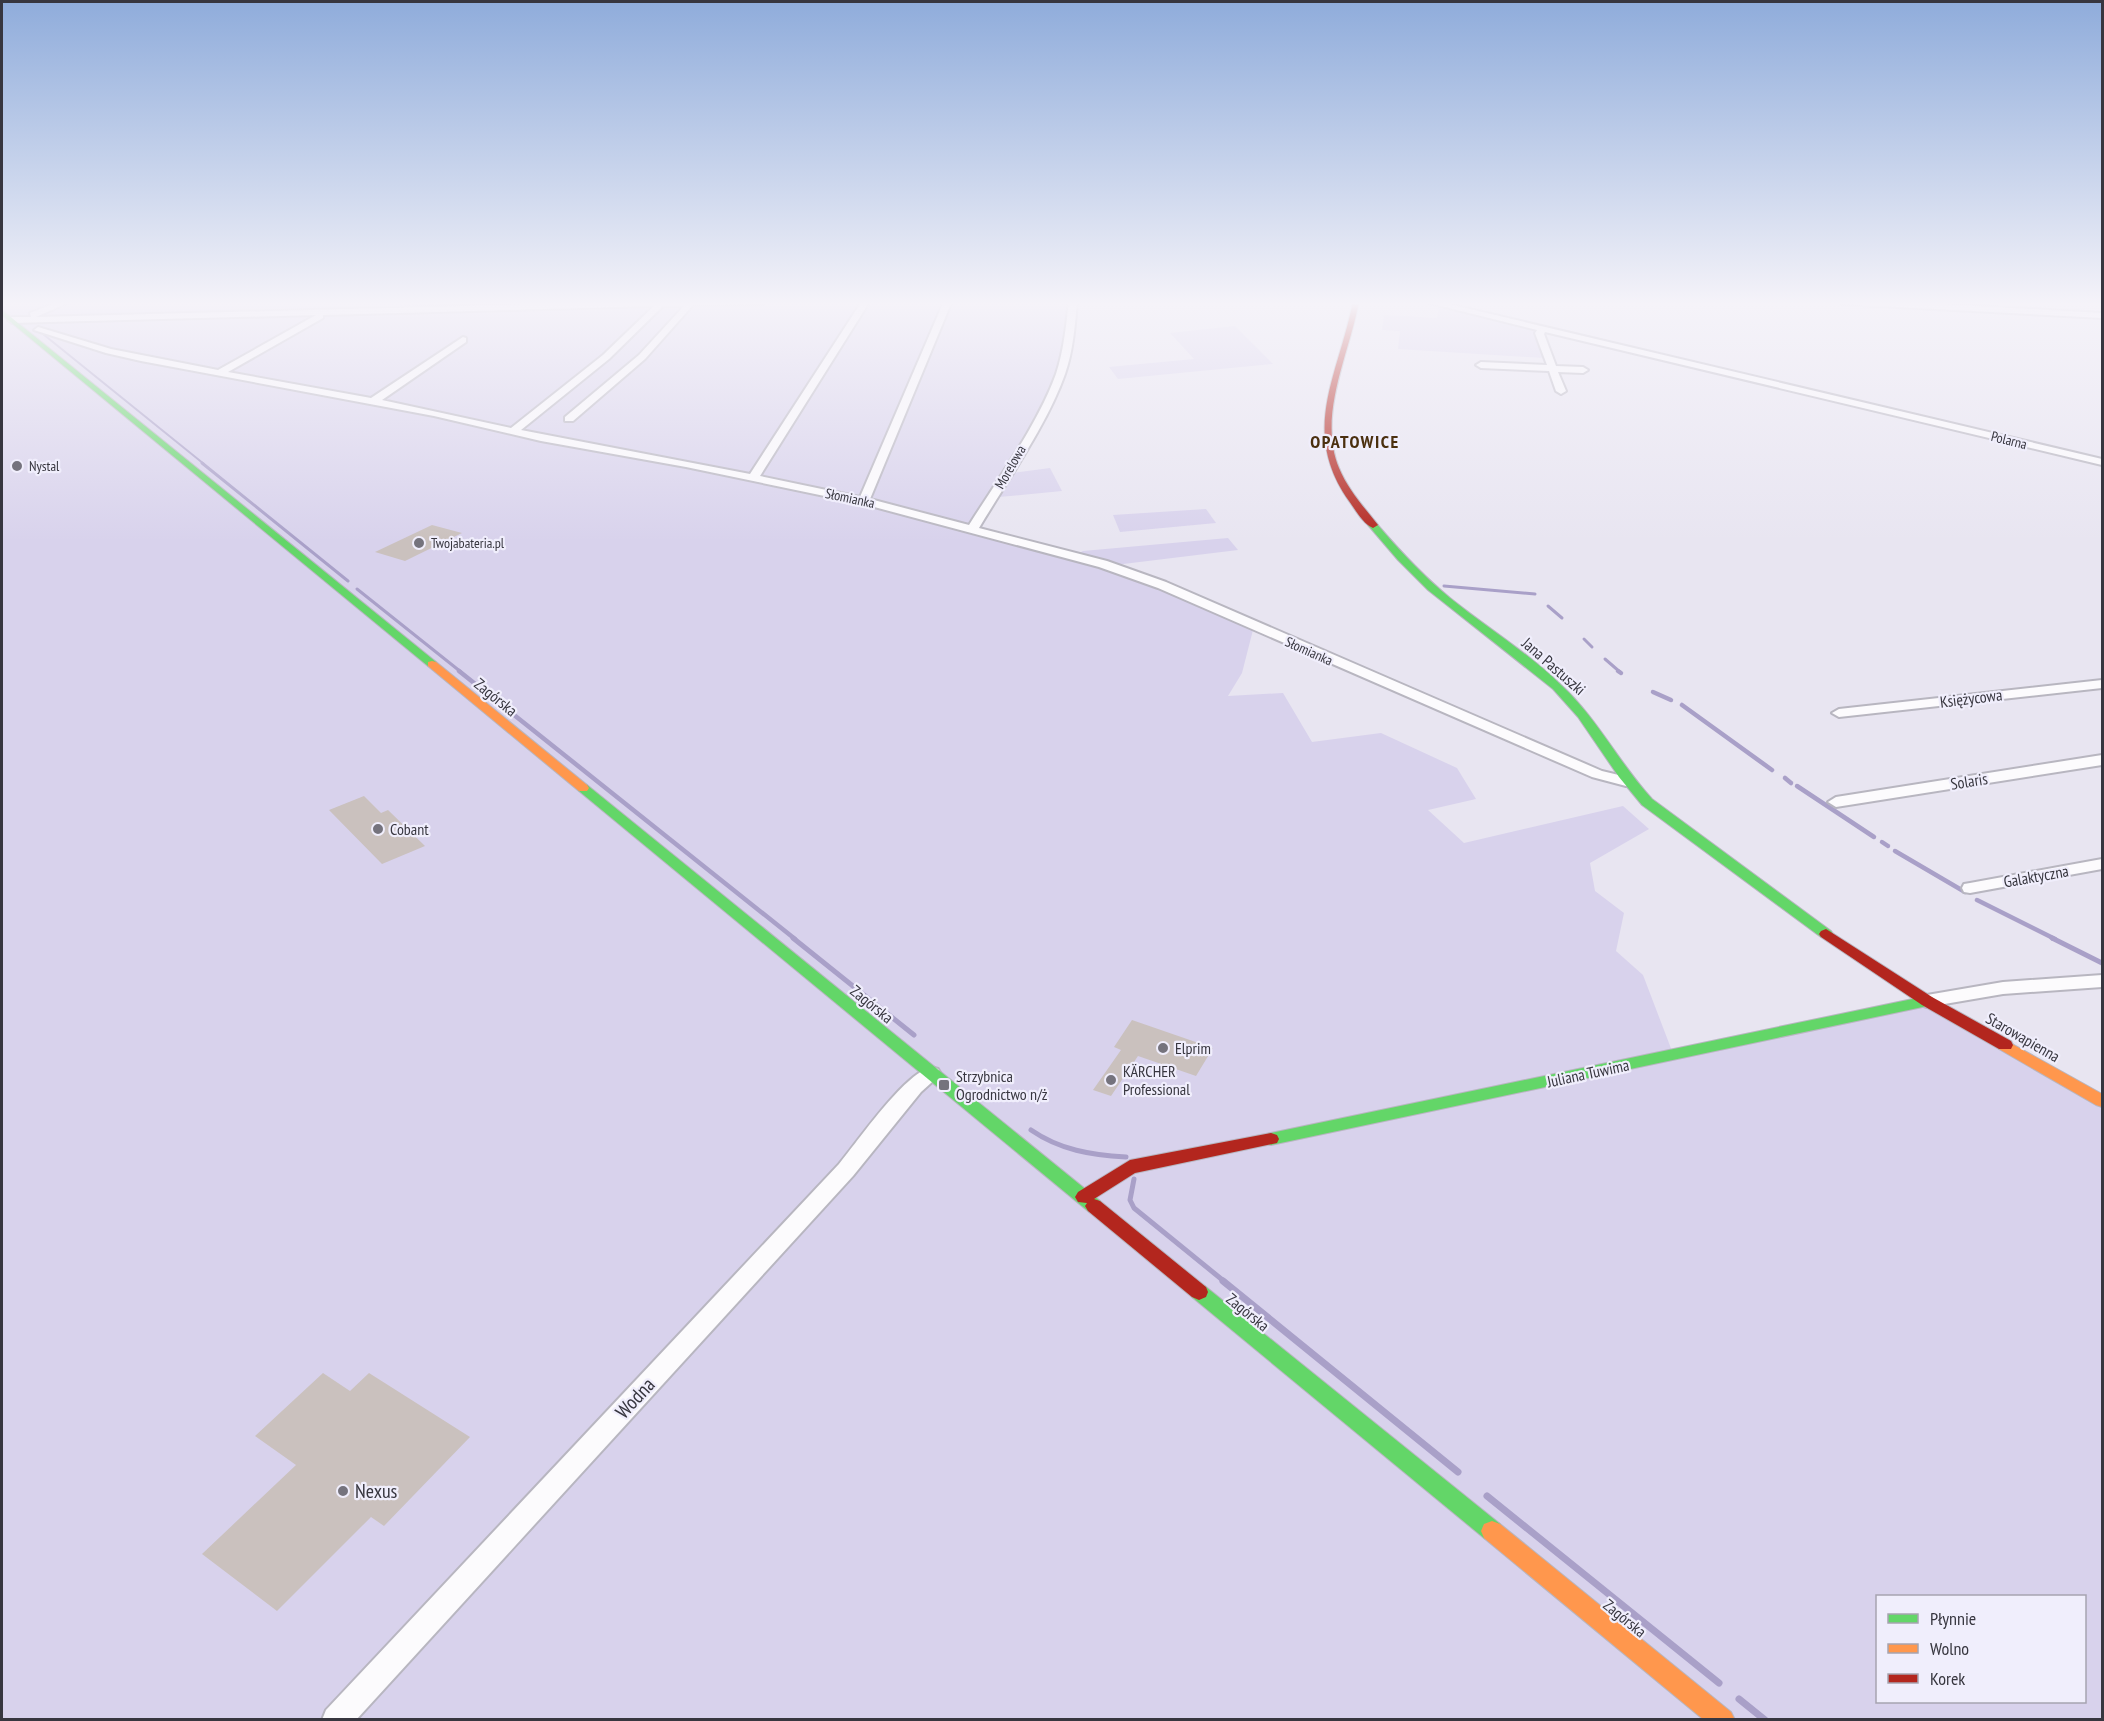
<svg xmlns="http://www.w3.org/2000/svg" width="2104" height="1721" viewBox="0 0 2104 1721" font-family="'PT Sans Narrow',sans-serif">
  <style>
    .green { fill: #d8d2ec; fill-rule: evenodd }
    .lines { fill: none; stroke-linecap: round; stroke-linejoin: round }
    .stream-far4 { stroke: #a9a0c8; stroke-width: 2 }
    .stream-far3 { stroke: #a9a0c8; stroke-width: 3 }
    .stream-far2 { stroke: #a9a0c8; stroke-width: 4.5 }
    .stream-far1 { stroke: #a9a0c8; stroke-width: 5 }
    .stream { stroke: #a9a0c8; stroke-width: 7 }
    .building { fill: #cac1be }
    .street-casing { stroke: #b8b6c0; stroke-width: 4 }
    .fast-casing { stroke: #b8b6c0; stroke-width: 2 }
    .slow-casing { stroke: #b8b6c0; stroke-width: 2 }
    .jam-casing { stroke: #b8b6c0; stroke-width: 2 }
    .street { fill: #fcfbfd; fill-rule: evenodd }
    .fast { fill: #63d668; fill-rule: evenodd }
    .slow { fill: #ff974d; fill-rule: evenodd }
    .jam { fill: #b3261e; fill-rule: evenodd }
    .poi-dot { fill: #75737d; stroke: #f0eefc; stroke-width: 2 }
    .labels { text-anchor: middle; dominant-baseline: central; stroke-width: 4.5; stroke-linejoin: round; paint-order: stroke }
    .far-street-label { font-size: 14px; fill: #37363f; stroke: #f0eefc }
    .far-poi-label { font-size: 14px; fill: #37363f; stroke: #f0eefc; text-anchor: start }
    .street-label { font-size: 16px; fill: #37363f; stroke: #f0eefc }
    .poi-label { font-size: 16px; fill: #37363f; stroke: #f0eefc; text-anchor: start }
    .far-district-label { font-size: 18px; font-weight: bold; letter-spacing: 1.5px; fill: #4b3010; stroke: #f0eefc }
    .near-street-label { font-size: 20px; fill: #37363f; stroke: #f0eefc }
    .near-poi-label { font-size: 20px; fill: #37363f; stroke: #f0eefc; text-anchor: start }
  </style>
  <rect width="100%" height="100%" fill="#e8e5f1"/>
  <g class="green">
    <path d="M 2,301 L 1076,301 L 1062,375 L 978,526 L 978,530 L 1102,565 L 1254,626 L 1242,673 L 1228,696 L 1283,693 L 1312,742 L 1381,733 L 1457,768 L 1476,799 L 1428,810 L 1464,843 L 1623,806 L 1649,829 L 1590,863 L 1595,891 L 1624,913 L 1616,951 L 1643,975 L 1672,1051 L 1923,999 L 2102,1103 L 2102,1719 L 2,1720 ZM 1878,1596 L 2084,1596 L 2084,1702 L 1878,1702 Z"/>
    <polygon points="1439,307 1533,328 1544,358 1398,349 1400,331 1382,330 1384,315 1437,318"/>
    <polygon points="1235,326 1273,364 1118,379 1109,367 1194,359 1170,333"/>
    <polygon points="1050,468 1062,491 999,497 1013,473"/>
    <polygon points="1206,509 1216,523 1120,532 1113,515"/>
    <polygon points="1228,538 1238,550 1115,565 1078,554 1083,551"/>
  </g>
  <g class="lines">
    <polyline class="stream-far4" points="43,334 204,464"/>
    <g class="stream-far3">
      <polyline points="202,463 348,581"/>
      <polyline points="1444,586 1535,594"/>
      <polyline points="357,589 461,672"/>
      <polyline points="1548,606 1562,618"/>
      <polyline points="1584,639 1592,647"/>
      <polyline points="1605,659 1620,672"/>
    </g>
    <g class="stream-far2">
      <polyline points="459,671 795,939"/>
      <polyline points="1618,671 1621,673"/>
      <polyline points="1653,692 1671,700"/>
      <polyline points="1682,705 1772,770"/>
      <polyline points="1785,778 1791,783"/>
      <polyline points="1797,786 1874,837"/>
      <polyline points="1882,842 1888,846"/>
      <polyline points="1895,851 1965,892"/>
      <polyline points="1977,900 2055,939"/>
    </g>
    <g class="stream-far1">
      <polyline points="793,938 914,1035"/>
      <polyline points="2052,938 2102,963"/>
      <path d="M 1031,1130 C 1060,1150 1091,1155 1126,1157"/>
      <polyline points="1134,1179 1130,1200 1134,1208 1225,1282"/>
    </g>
    <g class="stream">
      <polyline points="1223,1281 1458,1472"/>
      <polyline points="1487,1496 1719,1683"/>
      <polyline points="1739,1699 1765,1720"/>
    </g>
  </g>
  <g class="building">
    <polygon points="432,525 462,533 405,561 375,552"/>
    <polygon points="364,796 381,813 388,810 425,846 382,864 329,810"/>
    <polygon points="1132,1020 1213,1048 1196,1076 1138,1056 1111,1096 1093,1090 1121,1050 1114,1047"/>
    <polygon points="323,1373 350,1391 369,1373 470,1437 384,1526 371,1517 277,1611 202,1554 296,1465 255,1436"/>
  </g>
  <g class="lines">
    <defs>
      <g id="street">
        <path d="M 60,301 L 72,301 L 36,317 L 657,301 L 767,301 L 763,304 L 693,305 L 645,359 L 573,421 L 565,421 L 565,417 L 639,355 L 684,306 L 663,306 L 609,359 L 521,430 L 750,474 L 862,301 L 870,301 L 760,476 L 860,497 L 944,301 L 952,301 L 870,499 L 969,525 C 998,479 1038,424 1056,374 C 1064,350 1066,325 1069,301 L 1077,301 C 1075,326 1073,351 1065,374 C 1047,425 1007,481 979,528 L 1107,561 L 1166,582 L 1602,771 L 1631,778 L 1634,781 L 1626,786 L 1592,777 L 1158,588 L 1099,567 L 863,504 L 686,467 L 541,441 L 434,416 L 141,361 L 106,353 L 34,330 L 38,327 L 111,349 L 218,370 L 316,315 L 12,323 L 8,320 L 12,317 L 31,317 L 30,313 ZM 654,306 L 603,355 L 511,428 L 382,400 L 466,342 L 466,338 L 463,337 L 371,398 L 228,372 L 323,318 L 323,315 Z"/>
        <polygon points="1421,301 1436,301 2102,459 2102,465 1545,332 1544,334 1556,366 1583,367 1588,370 1583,373 1558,372 1566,391 1561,394 1556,391 1549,371 1481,368 1476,365 1481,362 1547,365 1535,333 1537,330"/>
        <polygon points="1837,301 1888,301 2102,313 2102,318 1841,304"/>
        <polygon points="2102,680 2102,688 1839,717 1832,713 1839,709"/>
        <polygon points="2102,755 2102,765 1836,807 1828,802 1836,797"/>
        <polygon points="2102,859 2102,869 1970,893 1964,892 1962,888 1964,884 1970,883"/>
        <polygon points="2102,975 2102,987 2003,994 1927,1007 1920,1005 1918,1001 1920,997 1927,995 2003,982"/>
        <path d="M 931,1067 L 938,1069 L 941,1074 L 921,1092 L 853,1176 L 356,1720 L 322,1720 L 326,1710 L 839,1164 C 859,1140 903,1075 931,1067 Z"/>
      </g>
      <g id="fast">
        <polygon points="2,310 436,662 436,666 428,666 2,315"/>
        <path d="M 1370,523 L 1376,523 C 1399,550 1422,575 1450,598 C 1486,627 1527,652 1561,685 C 1597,718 1619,763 1652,799 L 1831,931 L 1833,934 L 1831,937 L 1821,937 L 1642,805 L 1619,777 L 1578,717 L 1553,689 L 1428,590 L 1398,560 L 1368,525 Z"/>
        <polygon points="583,784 587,785 1100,1201 1103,1206 1100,1211 1094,1213 1088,1211 579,791 577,788"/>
        <polygon points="1927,996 1932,997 1935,1001 1932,1005 1271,1145 1265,1143 1263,1139 1265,1135 1271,1133"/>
        <polygon points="1199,1284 1206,1287 1500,1524 1503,1531 1500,1538 1492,1541 1484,1538 1192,1297 1190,1292 1192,1287"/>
      </g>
      <g id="slow">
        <polygon points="432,661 436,662 587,785 589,788 587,791 579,791 428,666 428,662"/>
        <polygon points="2005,1040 2102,1094 2102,1107 2096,1105 1999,1049 1997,1045 1999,1041"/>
        <polygon points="1492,1521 1500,1524 1731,1712 1735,1720 1704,1720 1484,1538 1481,1531 1484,1524"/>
      </g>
      <g id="jam">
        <path d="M 1353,301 L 1359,301 C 1350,353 1317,415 1339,468 C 1348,490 1364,507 1378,525 L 1373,528 C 1363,524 1355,509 1349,501 C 1299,430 1339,375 1353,301 Z"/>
        <polygon points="1826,929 1932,997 2011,1041 2013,1045 2011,1049 1999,1049 1922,1005 1821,937 1819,934 1821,931"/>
        <polygon points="1271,1133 1277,1135 1279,1139 1277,1143 1135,1173 1094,1199 1100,1201 1206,1287 1208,1292 1206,1297 1199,1300 1192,1297 1088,1211 1085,1206 1087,1203 1078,1202 1075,1197 1078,1192 1130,1160"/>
      </g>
    </defs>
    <use href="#street" class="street-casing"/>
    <use href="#fast" class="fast-casing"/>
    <use href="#slow" class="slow-casing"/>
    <use href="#jam" class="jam-casing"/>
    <use href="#street" class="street"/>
    <use href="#fast" class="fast"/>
    <use href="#slow" class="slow"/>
    <use href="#jam" class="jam"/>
  </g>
  <linearGradient id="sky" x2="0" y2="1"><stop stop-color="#8facdb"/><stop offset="0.56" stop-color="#f5f3f9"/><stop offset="1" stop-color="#f5f3f9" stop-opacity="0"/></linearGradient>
  <rect width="2104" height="542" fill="url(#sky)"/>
  <g class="poi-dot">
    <circle cx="17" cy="466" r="6"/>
    <circle cx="419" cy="543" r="6"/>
    <circle cx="378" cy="829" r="6"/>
    <circle cx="1163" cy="1048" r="6"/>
    <circle cx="1111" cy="1080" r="6"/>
    <rect x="938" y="1079" width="12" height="12" rx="3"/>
    <circle cx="343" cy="1491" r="6"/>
  </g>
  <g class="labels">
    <g class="far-street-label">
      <text transform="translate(2009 440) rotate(14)">Polarna</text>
      <text transform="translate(1010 467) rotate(-60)">Morelowa</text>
      <text transform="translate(850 498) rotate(12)">Słomianka</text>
      <text transform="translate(1309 651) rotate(24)">Słomianka</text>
    </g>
    <g class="far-poi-label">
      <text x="29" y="466">Nystal</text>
      <text x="431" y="543">Twojabateria.pl</text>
    </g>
    <g class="street-label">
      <text transform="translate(1554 666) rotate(41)">Jana Pastuszki</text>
      <text transform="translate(496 697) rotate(39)">Zagórska</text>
      <text transform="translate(1971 698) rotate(-7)">Księżycowa</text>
      <text transform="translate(1969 781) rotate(-9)">Solaris</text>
      <text transform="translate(2036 876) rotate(-10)">Galaktyczna</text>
      <text transform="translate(872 1004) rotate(39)">Zagórska</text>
      <text transform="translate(2023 1037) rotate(30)">Starowapienna</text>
      <text transform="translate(1588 1073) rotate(-12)">Juliana Tuwima</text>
      <text transform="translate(1248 1312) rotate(39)">Zagórska</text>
      <text transform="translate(1625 1618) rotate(39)">Zagórska</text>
    </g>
    <g class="poi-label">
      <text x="390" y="829">Cobant</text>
      <text x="1175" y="1048">Elprim</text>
      <text x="1123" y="1071">KÄRCHER<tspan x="1123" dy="18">Professional</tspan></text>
      <text x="956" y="1076">Strzybnica<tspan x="956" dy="18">Ogrodnictwo n/ż</tspan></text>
    </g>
    <g class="far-district-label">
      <text x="1355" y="441">OPATOWICE</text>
    </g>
    <g class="near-street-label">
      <text transform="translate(635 1398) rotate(-47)">Wodna</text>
    </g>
    <g class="near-poi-label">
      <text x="355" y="1491">Nexus</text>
    </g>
  </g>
  <rect width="2104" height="1721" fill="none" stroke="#37363f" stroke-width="6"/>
  <rect x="1876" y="1595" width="210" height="108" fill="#f0eefc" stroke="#a6a4b0" stroke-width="1.5"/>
  <rect x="1888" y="1614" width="30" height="9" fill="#63d668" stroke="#a6a4b0" stroke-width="1.5"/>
  <text x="1930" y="1625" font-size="18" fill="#37363f">Płynnie</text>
  <rect x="1888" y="1644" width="30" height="9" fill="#ff974d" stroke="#a6a4b0" stroke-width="1.5"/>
  <text x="1930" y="1655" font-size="18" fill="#37363f">Wolno</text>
  <rect x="1888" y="1674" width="30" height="9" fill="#b3261e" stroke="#a6a4b0" stroke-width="1.5"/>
  <text x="1930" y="1685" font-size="18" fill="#37363f">Korek</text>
</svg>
